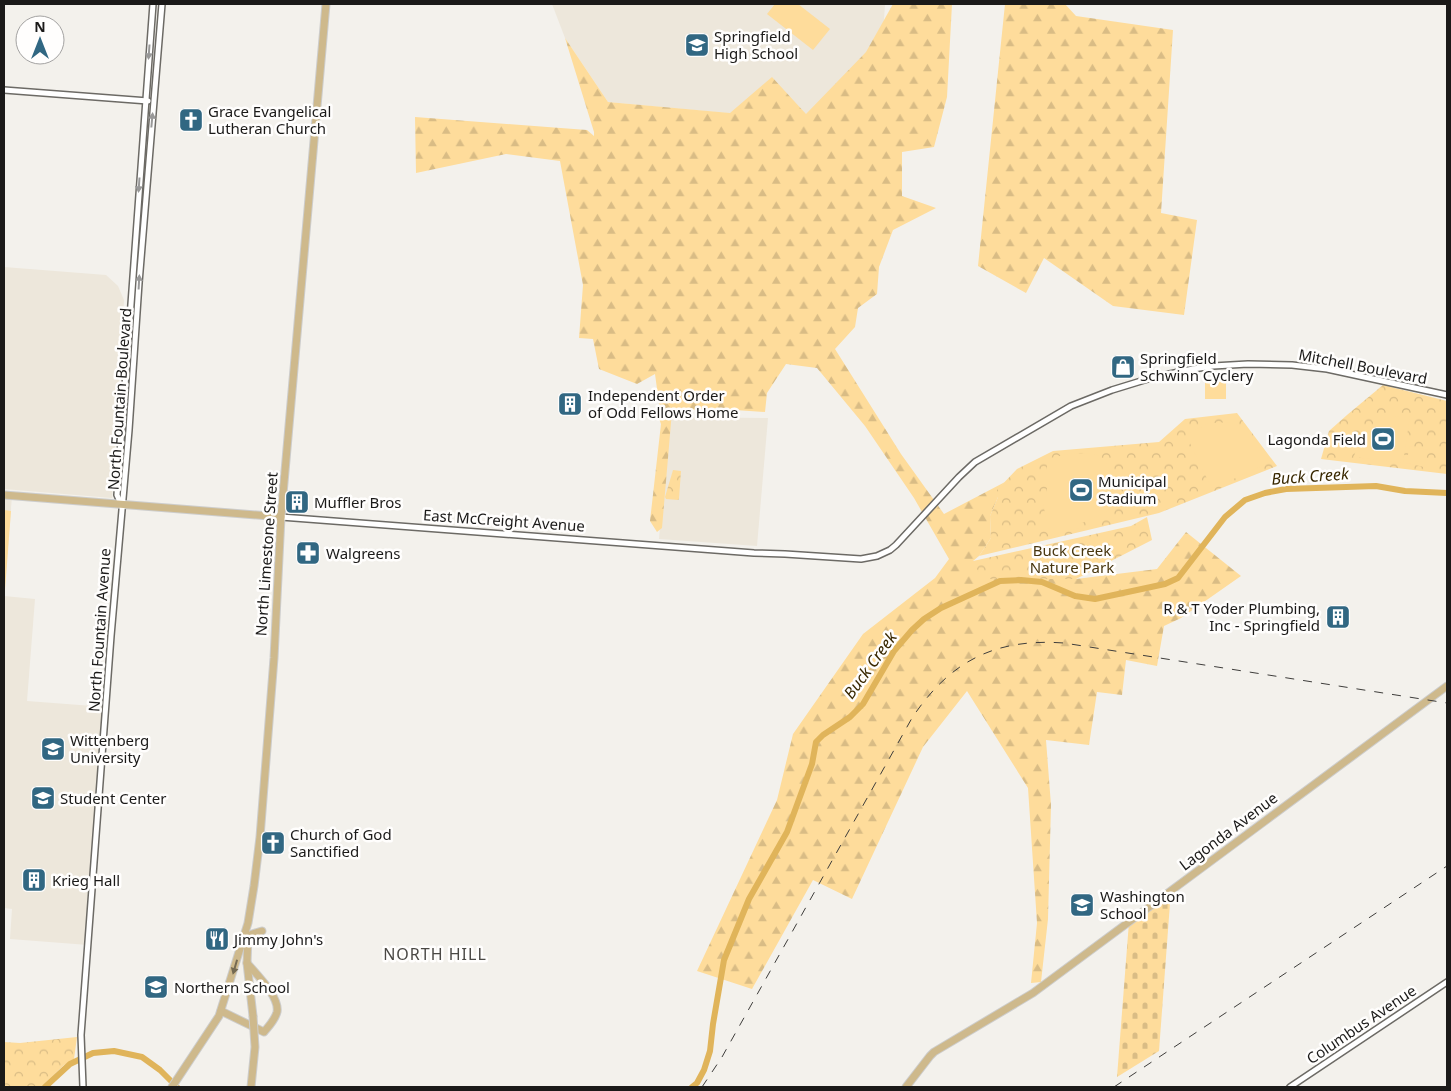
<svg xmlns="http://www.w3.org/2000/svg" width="1451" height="1091" viewBox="0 0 1451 1091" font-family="'Noto Sans',sans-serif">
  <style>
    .built { fill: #ede7db }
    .forest { fill: url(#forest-firs) }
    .cemetery { fill: url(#cemetery-stones) }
    .park { fill: url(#park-crowns) }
    .pitch { fill: #fedc9b }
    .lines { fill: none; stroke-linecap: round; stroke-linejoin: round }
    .river { stroke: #e0b45a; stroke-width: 6 }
    .minor-casing { stroke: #6c6a65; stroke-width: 8 }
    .major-casing { stroke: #cdcdcc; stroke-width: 9 }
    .minor { stroke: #fff; stroke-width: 5 }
    .major { stroke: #ceb98c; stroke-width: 7 }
    .rail { stroke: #3e3d3b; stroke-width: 1; stroke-dasharray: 9 9; stroke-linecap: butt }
    .major-bridge-casing { stroke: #cdcdcc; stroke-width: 9; stroke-linecap: butt }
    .major-bridge { stroke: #ceb98c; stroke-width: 7 }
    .oneway { fill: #989898 }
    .oneway2 { fill: #746a52 }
    .labels { text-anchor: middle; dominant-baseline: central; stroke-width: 5; stroke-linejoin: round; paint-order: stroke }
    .poi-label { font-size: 15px; fill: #1b1a19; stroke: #fffefd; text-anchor: start }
    .street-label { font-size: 15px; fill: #1b1a19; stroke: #fffefd }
    .park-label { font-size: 15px; fill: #48360f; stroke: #fffefd }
    .water-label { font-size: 16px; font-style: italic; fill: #392800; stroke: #fffefd }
    .neighbourhood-label { font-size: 16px; letter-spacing: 1px; fill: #4a4844; stroke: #fffefd }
  </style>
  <defs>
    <pattern id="forest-firs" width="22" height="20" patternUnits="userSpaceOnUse" patternTransform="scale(1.25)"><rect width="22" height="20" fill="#fedc9b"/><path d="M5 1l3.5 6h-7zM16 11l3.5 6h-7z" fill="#d9bc85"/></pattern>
    <pattern id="cemetery-stones" width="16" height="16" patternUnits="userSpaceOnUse" patternTransform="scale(1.25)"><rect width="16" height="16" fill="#fedc9b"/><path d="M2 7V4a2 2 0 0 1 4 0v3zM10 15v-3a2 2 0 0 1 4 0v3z" fill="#d9bc85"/></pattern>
    <pattern id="park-crowns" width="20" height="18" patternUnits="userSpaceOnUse" patternTransform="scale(1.25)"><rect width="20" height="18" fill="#fedc9b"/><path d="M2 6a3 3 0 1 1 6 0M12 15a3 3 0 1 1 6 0" fill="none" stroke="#d9bc85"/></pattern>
  </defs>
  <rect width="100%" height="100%" fill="#f3f1ec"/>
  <g class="built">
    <polygon points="552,4 885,4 877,127 608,102 565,38"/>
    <polygon points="4,267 106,275 118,286 124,300 112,498 4,489"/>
    <polygon points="669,417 768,418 757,546 659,539"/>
    <polygon points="4,495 12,496 4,596 35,599 27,701 106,707 88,945 10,939 12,909 4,908"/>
  </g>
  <g class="forest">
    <polygon points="893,4 952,4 947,97 934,147 902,152 902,196 936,208 893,230 879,267 877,294 858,308 855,327 835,349 901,454 944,514 1005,482 999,489 998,497 990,516 991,538 979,556 973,561 1076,579 1157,569 1186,532 1241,576 1181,618 1164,626 1157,666 1126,660 1122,695 1097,692 1089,745 1046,740 1051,805 1048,919 1041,982 1031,983 1037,923 1028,788 967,691 923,747 852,899 813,880 752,989 697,971 777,800 793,734 863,634 935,578 949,559 914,498 865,426 817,368 786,364 767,393 765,412 720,409 672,411 662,528 657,532 650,521 661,424 657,413 660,411 655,374 637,384 599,369 593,339 579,338 583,285 560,161 506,154 416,173 415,117 587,130 594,136 594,132 565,38 608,102 730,113 772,77 806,114 866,52"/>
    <polygon points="1005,4 1065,4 1076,16 1173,30 1161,213 1197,220 1184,315 1113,306 1044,258 1026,293 978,266"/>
  </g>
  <polygon class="cemetery" points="1171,890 1159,1051 1117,1077 1129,922"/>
  <g class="park">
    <polygon points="1383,385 1447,401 1447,474 1321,459 1329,431 1347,415"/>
    <polygon points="1237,413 1277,466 1159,513 979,556 991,538 990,516 998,497 997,490 1017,469 1053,451 1159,442 1185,419"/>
    <polygon points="673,470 681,471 679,499 678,500 666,499 665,497"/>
    <polygon points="1147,517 1152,540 1076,579 982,579 973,561 1131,526"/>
    <polygon points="77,1037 74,1059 64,1065 41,1087 4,1087 4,1042 20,1043"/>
  </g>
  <g class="pitch">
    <polygon points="775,4 798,4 830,29 813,50 767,14"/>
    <rect x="1205" y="382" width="21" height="17"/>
    <path d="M 1399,416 L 1410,416 L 1403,463 L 1354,457 C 1359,432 1373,419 1399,416 Z"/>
    <path d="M 1209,423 C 1216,423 1223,422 1230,423 C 1250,426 1260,447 1268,463 L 1212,489 L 1186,435 Z"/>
    <polygon points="1410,446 1428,450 1424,467 1406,463"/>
    <path d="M 1086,453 C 1091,454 1097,454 1101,457 C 1112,466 1117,492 1120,505 L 1092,519 L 1079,524 L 1079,528 L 1050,535 L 1043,504 L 1047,504 L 1047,459 L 1068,454 Z"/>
    <polygon points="4,510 11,511 4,603"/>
  </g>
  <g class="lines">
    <g class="river">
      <polyline points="45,1087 70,1064 93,1053 114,1051 142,1057 160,1070 177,1087"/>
      <polyline points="692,1087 697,1083 704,1070 710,1051 713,1024 724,960 749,899 787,832 812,764 816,742 823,735 850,717 863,704 894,651 912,630 924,619 941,608 1000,581 1021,580 1042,582 1075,596 1095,599 1165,584 1178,578 1225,517 1245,500 1265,493 1286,489 1376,486 1405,491 1447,493"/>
    </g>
    <defs>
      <g id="minor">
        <polyline points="4,90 148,101"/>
        <polyline points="121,504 117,495 153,4"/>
        <polyline points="281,517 754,553 785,554 861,559 877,556 890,550 896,545 959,477 975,462 1071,406 1112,390 1151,378 1193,369 1213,366 1248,364 1292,365 1327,369 1447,395"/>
        <polyline points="83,1087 81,1035 111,636 129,430 139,283 162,4"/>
        <polyline points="1290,1087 1447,982"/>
      </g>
      <g id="major">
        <polyline points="4,495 281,517"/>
        <polyline points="248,935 247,963 253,1016"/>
        <polyline points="248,940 252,934 262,931"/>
        <path d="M 221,1011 L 264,1032 C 269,1026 275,1020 277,1012 C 280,997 256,974 247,963"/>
        <polyline points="172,1087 219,1016 248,923 254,886 260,837 274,658 281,517 326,4"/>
        <polyline points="906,1087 930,1056 934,1052 1033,993 1447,686"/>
      </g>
    </defs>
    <use href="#minor" class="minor-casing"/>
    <use href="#major" class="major-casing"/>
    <use href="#minor" class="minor"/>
    <use href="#major" class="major"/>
    <g class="rail">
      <path d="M 702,1087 L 722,1057 L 912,718 C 950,661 995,638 1064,643 L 1447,703"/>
      <polyline points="1114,1087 1447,866"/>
    </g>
    <defs>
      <polyline id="major-bridge" points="251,1087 255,1047 253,1016"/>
    </defs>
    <use href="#major-bridge" class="major-bridge-casing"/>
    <use href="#major-bridge" class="major-bridge"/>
  </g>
  <defs><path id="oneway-solid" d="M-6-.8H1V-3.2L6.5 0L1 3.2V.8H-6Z" transform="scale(1.25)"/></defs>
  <g class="oneway">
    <use href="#oneway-solid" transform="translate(149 52) rotate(94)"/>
    <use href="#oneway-solid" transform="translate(152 120) rotate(-85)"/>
    <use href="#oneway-solid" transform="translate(139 185) rotate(94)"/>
    <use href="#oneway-solid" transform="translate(139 282) rotate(-87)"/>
  </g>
  <use class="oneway2" href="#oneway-solid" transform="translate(235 967) rotate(106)"/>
  <defs>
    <symbol id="school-square" viewBox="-11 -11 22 22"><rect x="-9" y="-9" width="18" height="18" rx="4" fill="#316782" stroke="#fffefd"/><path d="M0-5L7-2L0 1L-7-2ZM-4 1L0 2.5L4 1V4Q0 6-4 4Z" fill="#fff"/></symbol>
    <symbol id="church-square" viewBox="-11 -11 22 22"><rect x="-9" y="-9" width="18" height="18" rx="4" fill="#316782" stroke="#fffefd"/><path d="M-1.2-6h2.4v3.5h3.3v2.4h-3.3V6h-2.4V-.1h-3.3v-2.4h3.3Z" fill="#fff"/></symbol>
    <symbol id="shop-square" viewBox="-11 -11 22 22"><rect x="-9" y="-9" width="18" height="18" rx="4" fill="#316782" stroke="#fffefd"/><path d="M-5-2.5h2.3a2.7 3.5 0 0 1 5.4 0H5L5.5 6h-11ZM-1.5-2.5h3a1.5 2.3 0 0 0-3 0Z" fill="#fff"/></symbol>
    <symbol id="building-square" viewBox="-11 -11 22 22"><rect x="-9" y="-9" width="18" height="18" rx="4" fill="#316782" stroke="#fffefd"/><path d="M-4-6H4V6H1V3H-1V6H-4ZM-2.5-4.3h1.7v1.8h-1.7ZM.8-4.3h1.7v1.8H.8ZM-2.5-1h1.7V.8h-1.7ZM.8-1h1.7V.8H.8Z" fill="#fff"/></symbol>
    <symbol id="stadium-square" viewBox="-11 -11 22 22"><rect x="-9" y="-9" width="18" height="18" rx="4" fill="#316782" stroke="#fffefd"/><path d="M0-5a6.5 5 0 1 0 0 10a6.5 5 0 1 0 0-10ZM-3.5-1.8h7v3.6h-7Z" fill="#fff"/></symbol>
    <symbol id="pharmacy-square" viewBox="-11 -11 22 22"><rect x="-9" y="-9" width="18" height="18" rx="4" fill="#316782" stroke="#fffefd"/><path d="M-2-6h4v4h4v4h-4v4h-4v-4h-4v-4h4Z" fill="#fff"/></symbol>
    <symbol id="university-square" viewBox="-11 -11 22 22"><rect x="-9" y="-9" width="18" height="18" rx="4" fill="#316782" stroke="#fffefd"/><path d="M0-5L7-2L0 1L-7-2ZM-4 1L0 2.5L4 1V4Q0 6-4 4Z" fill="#fff"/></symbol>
    <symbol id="restaurant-square" viewBox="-11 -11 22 22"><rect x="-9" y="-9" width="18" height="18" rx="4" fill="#316782" stroke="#fffefd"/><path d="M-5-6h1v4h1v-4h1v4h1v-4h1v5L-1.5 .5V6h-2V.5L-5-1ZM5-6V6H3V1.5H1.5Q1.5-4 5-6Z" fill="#fff"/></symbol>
  </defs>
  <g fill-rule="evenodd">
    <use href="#school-square" x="683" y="31" width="28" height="28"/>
    <use href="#church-square" x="177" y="106" width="28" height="28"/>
    <use href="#shop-square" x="1109" y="353" width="28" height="28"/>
    <use href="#building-square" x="556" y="390" width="28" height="28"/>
    <use href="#stadium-square" x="1369" y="425" width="28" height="28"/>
    <use href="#stadium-square" x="1067" y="476" width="28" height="28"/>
    <use href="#building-square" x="283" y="488" width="28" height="28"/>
    <use href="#pharmacy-square" x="294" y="539" width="28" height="28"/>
    <use href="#building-square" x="1324" y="603" width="28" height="28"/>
    <use href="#university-square" x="39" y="735" width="28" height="28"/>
    <use href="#university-square" x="29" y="784" width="28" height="28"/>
    <use href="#church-square" x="259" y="829" width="28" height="28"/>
    <use href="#building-square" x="20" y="866" width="28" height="28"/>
    <use href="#school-square" x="1068" y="891" width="28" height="28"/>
    <use href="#restaurant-square" x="203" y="925" width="28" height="28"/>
    <use href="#school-square" x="142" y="973" width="28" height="28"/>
  </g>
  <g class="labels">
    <g class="poi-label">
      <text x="714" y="36">Springfield<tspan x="714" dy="17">High School</tspan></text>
      <text x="208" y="111">Grace Evangelical<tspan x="208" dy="17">Lutheran Church</tspan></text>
      <text x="1140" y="358">Springfield<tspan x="1140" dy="17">Schwinn Cyclery</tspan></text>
      <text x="588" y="395">Independent Order<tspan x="588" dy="17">of Odd Fellows Home</tspan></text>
      <text x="1366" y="439" text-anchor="end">Lagonda Field</text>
      <text x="1098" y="481">Municipal<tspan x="1098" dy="17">Stadium</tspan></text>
      <text x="314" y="502">Muffler Bros</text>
      <text x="326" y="553">Walgreens</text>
      <text x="1320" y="608" text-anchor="end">R &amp; T Yoder Plumbing,<tspan x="1320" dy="17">Inc - Springfield</tspan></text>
      <text x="70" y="740">Wittenberg<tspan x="70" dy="17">University</tspan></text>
      <text x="60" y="798">Student Center</text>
      <text x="290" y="834">Church of God<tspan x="290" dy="17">Sanctified</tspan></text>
      <text x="52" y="880">Krieg Hall</text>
      <text x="1100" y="896">Washington<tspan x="1100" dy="17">School</tspan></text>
      <text x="234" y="939">Jimmy John's</text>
      <text x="174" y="987">Northern School</text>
    </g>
    <g class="street-label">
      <text transform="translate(1363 366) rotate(11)">Mitchell Boulevard</text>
      <text transform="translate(119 399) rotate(-86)">North Fountain Boulevard</text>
      <text transform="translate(504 520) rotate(4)">East McCreight Avenue</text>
      <text transform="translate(266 554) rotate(-86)">North Limestone Street</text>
      <text transform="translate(99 630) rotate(-86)">North Fountain Avenue</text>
      <text transform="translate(1228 831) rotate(-37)">Lagonda Avenue</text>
      <text transform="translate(1361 1024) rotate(-34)">Columbus Avenue</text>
    </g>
    <g class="park-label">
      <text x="1072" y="550">Buck Creek<tspan x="1072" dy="17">Nature Park</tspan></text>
    </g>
    <g class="water-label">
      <text transform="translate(1310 476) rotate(-4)">Buck Creek</text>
      <text transform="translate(870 665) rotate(-54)">Buck Creek</text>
    </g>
    <g class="neighbourhood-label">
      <text x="435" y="954">NORTH HILL</text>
    </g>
  </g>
  <rect width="1451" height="1091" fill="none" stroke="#1b1a19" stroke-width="10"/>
  <g transform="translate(40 40)"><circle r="24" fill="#fffefd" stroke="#a4a3a2"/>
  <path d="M0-4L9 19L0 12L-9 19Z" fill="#316782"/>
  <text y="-8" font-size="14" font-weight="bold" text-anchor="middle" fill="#1b1a19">N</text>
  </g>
</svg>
